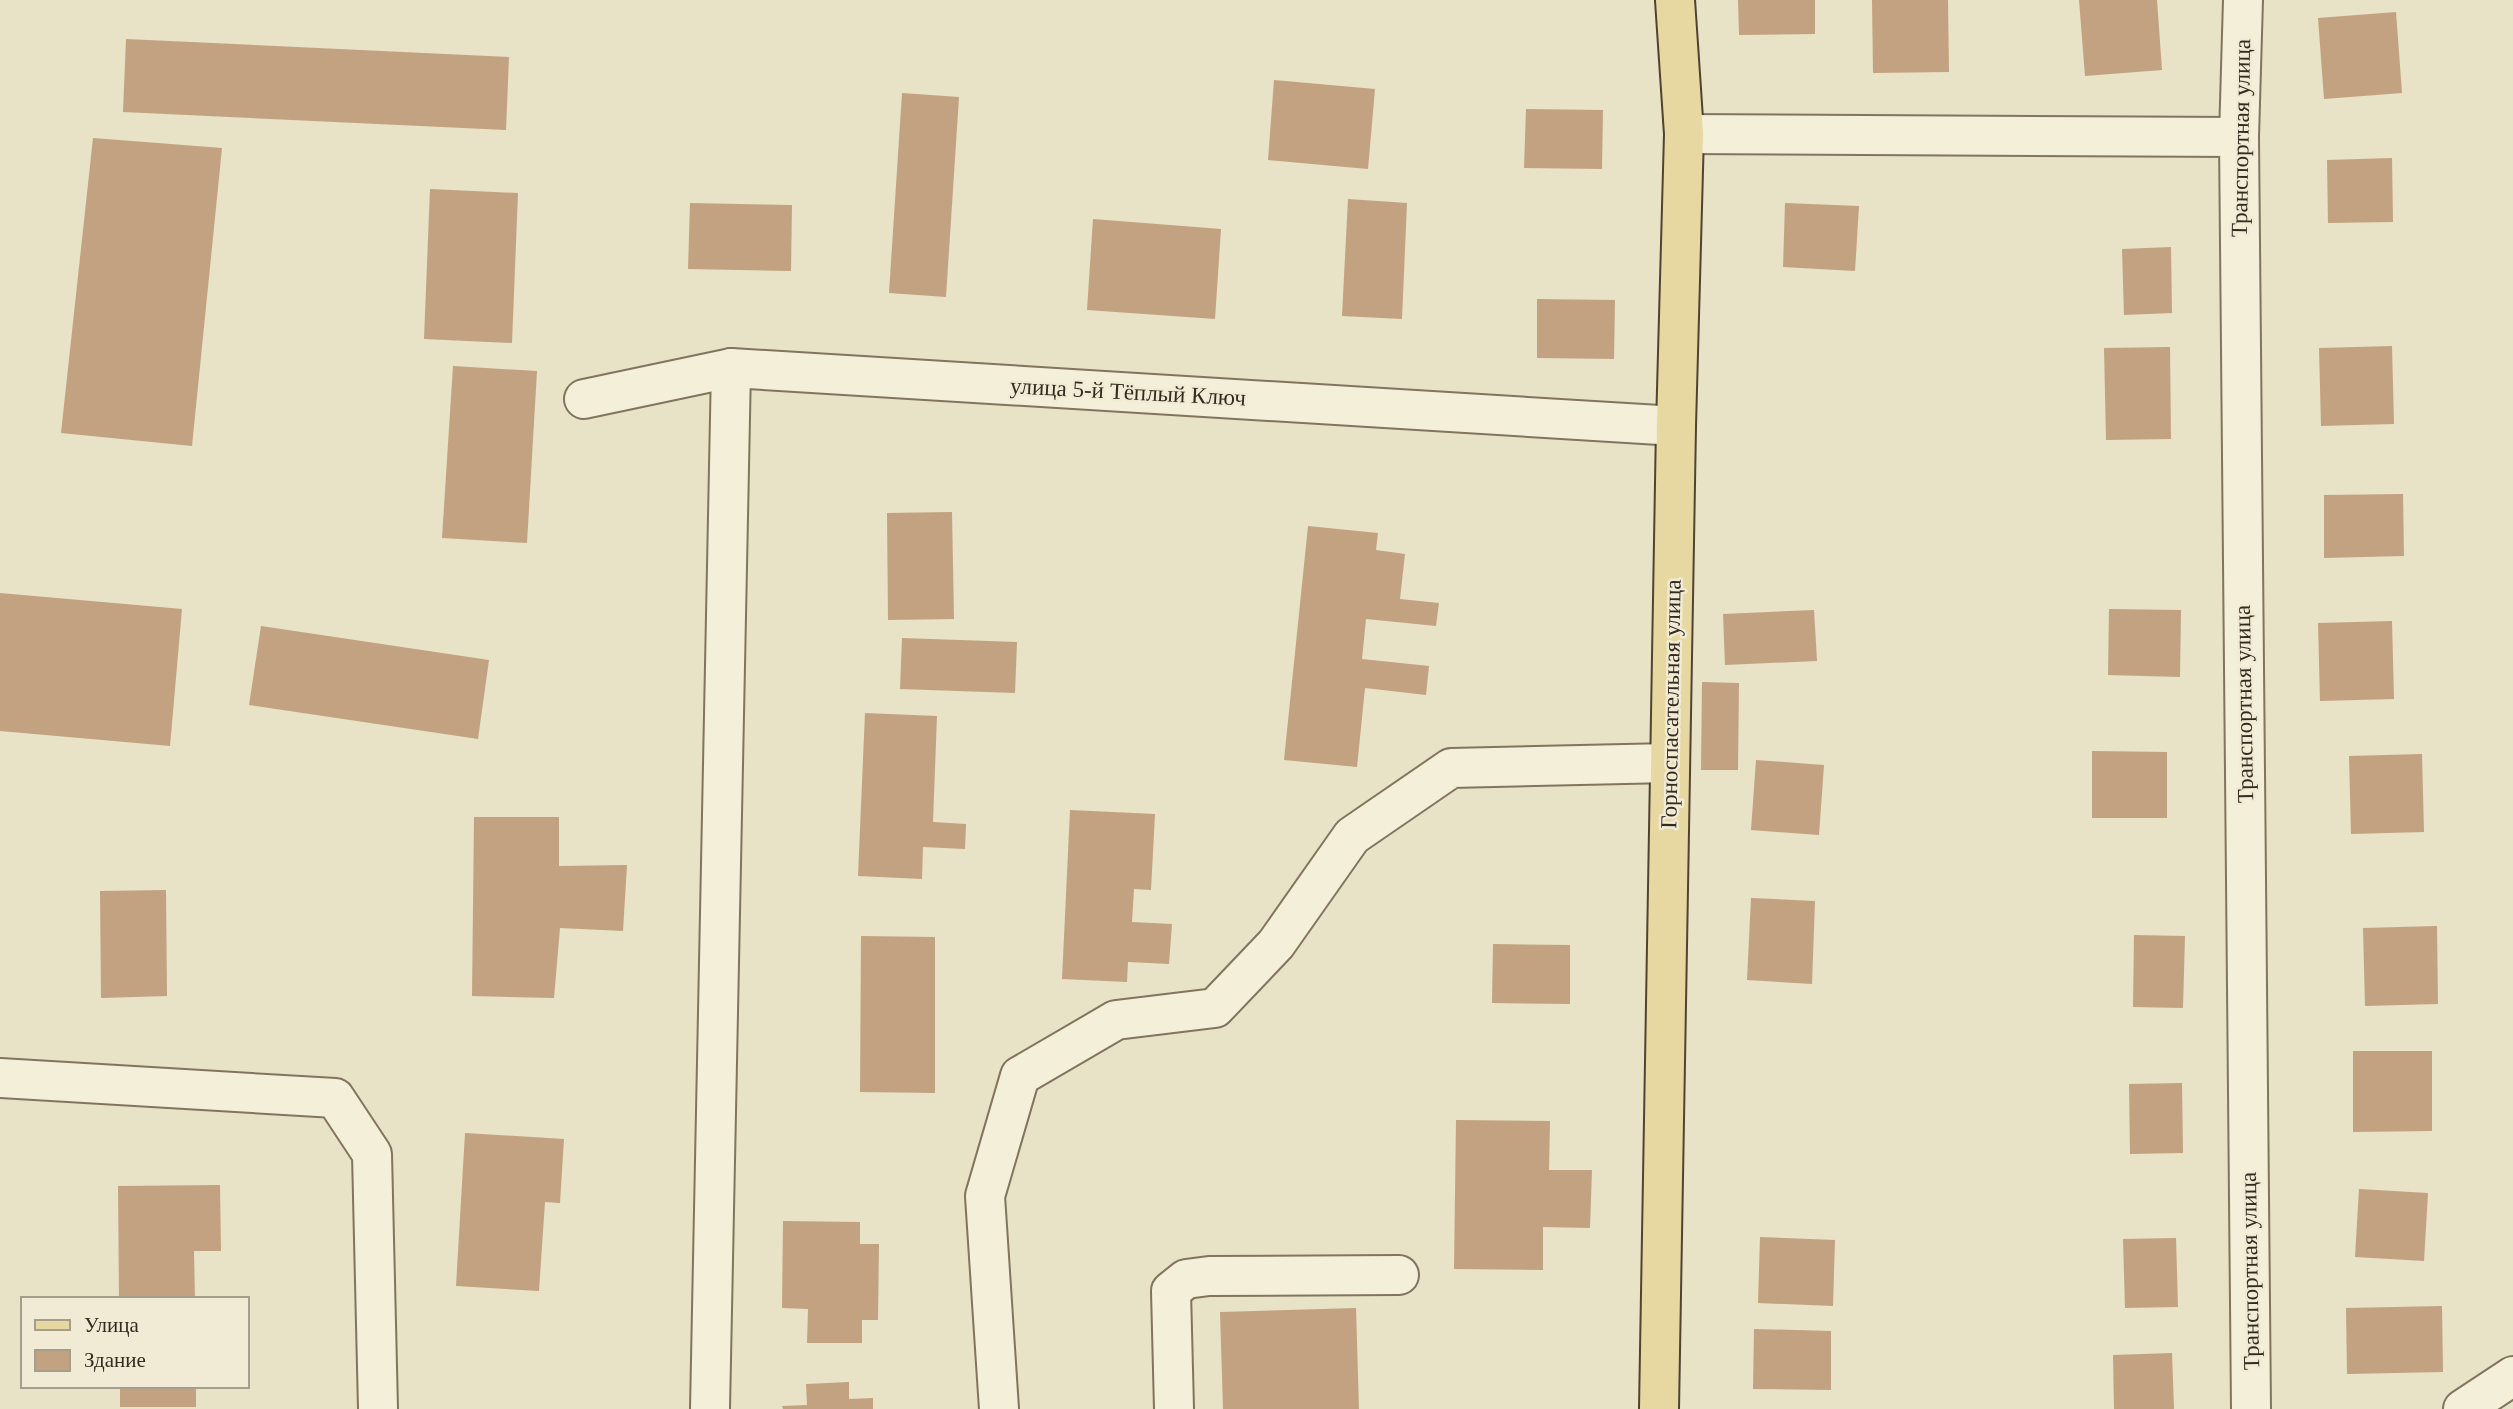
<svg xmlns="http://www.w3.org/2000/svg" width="2513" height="1409" viewBox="0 0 2513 1409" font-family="'Times New Roman',serif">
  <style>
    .building { fill: #c2a280 }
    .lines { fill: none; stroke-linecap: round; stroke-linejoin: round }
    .minor-casing { stroke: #82745e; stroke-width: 42 }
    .major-casing { stroke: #504332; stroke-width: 42 }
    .minor { stroke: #f4efd8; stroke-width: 38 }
    .major { stroke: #e7d8a2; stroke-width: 38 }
    .labels { text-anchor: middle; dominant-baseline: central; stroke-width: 5; stroke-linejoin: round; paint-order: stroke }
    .street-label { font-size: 23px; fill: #342b20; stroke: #f1ebd5 }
  </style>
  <rect width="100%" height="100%" fill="#e8e2c6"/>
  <g class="building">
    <polygon points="1738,0 1815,0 1815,34 1739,35"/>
    <polygon points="1872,0 1948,0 1949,72 1873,73"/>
    <polygon points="2079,0 2157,0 2162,70 2085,76"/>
    <polygon points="2396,12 2402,93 2324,99 2318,18"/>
    <polygon points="126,39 509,57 506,130 123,112"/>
    <polygon points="1274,80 1375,89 1368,169 1268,160"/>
    <polygon points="902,93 959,97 946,297 889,293"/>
    <polygon points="1526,109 1603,110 1602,169 1524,168"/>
    <polygon points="93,138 222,148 192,446 61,433"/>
    <polygon points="2392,158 2393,222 2328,223 2327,160"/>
    <polygon points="430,189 518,193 512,343 424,339"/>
    <polygon points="1348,199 1407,203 1402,319 1342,316"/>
    <polygon points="690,203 792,205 791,271 688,269"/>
    <polygon points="1785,203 1859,206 1855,271 1783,267"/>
    <polygon points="1093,219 1221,229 1215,319 1087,310"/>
    <polygon points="2171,247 2172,313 2124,315 2122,249"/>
    <polygon points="1537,299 1615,300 1614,359 1537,358"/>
    <polygon points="2392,346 2394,424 2321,426 2319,348"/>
    <polygon points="2170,347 2171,439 2106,440 2104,348"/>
    <polygon points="453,366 537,371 527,543 442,538"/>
    <polygon points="2403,494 2404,556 2324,558 2324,495"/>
    <polygon points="952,512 954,619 888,620 887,513"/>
    <polygon points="1308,526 1378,533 1376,550 1405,554 1400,599 1439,603 1436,626 1366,619 1362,659 1429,666 1426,695 1365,688 1357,767 1284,760"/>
    <polygon points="0,593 182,609 170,746 0,731"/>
    <polygon points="2109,609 2181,610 2180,677 2108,675"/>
    <polygon points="1814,610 1817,661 1725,665 1723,614"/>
    <polygon points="2392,621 2394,699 2320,701 2318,623"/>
    <polygon points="261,626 489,660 478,739 249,705"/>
    <polygon points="902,638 1017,642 1015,693 900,689"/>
    <polygon points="1702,682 1739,683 1738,770 1701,770"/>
    <polygon points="865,713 937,716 933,822 966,824 965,849 923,847 922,879 858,876"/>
    <polygon points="2092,751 2167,752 2167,818 2092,818"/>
    <polygon points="2422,754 2424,832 2351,834 2349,756"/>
    <polygon points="1756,760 1824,765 1819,835 1751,830"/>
    <polygon points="1070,810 1155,814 1151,890 1134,889 1132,922 1172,924 1169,964 1128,962 1127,982 1062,979"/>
    <polygon points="474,817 559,817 559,866 627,865 623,931 560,928 554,998 472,996"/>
    <polygon points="166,890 167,996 101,998 100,891"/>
    <polygon points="1751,898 1815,901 1812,984 1747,980"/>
    <polygon points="2437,926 2438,1004 2365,1006 2363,928"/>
    <polygon points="2134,935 2185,936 2183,1008 2133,1007"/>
    <polygon points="861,936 935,937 935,1093 860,1092"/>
    <polygon points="1493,944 1570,945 1570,1004 1492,1003"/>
    <polygon points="2353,1051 2432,1051 2432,1131 2353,1132"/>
    <polygon points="2182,1083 2183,1153 2130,1154 2129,1084"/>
    <polygon points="1456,1120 1550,1121 1549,1170 1592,1170 1590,1228 1543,1227 1543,1270 1454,1269"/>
    <polygon points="465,1133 564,1139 560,1203 545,1202 539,1291 456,1286"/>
    <polygon points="220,1185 221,1251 194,1251 195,1299 119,1299 118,1186"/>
    <polygon points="2359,1189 2428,1193 2424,1261 2355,1257"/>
    <polygon points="783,1221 860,1222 860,1244 879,1244 878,1320 862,1320 862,1343 807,1343 808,1309 782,1308"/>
    <polygon points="1760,1237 1835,1240 1833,1306 1758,1303"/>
    <polygon points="2176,1238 2178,1307 2125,1308 2123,1239"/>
    <polygon points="2442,1306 2443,1372 2347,1374 2346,1308"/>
    <polygon points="1356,1308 1359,1409 1223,1409 1220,1312"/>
    <polygon points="1754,1329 1831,1331 1831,1390 1753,1389"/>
    <polygon points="2172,1353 2174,1409 2114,1409 2113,1355"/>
    <polygon points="849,1382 849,1399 873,1398 873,1409 783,1409 782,1406 807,1405 806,1384"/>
    <rect x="120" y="1386" width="76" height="21"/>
  </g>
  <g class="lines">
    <defs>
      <g id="minor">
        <polyline points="2243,0 2239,137 2251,1409"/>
        <polyline points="1684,134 2239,137"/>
        <polyline points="584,399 731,368 1676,426"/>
        <polyline points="0,1078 335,1098 372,1154 378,1409"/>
        <polyline points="710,1409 731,368"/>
        <polyline points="999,1409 985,1196 1020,1076 1116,1020 1215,1008 1276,944 1352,836 1451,768 1670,763"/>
        <polyline points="1174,1409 1171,1291 1186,1279 1209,1276 1399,1275"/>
        <polyline points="2463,1409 2513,1376"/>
      </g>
      <polyline id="major" points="1659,1409 1676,426 1684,134 1675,0"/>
    </defs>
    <use href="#minor" class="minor-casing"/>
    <use href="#major" class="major-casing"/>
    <use href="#minor" class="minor"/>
    <use href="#major" class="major"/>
  </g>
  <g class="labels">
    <g class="street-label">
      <text transform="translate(2241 138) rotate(-89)">Транспортная улица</text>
      <text transform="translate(1128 392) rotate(3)">улица 5-й Тёплый Ключ</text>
      <text transform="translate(1671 704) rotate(-89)">Горноспасательная улица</text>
      <text transform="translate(2244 704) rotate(-91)">Транспортная улица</text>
      <text transform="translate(2250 1271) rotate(-91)">Транспортная улица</text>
    </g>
  </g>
  <rect x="21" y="1297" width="228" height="91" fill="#f1ebd5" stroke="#a59e8d" stroke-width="2"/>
  <rect x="35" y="1320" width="35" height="10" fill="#e7d8a2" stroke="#a59e8d" stroke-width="2"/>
  <text x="84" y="1332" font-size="21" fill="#342b20">Улица</text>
  <rect x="35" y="1350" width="35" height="21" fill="#c2a280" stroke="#a59e8d" stroke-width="2"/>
  <text x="84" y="1367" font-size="21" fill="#342b20">Здание</text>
</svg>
